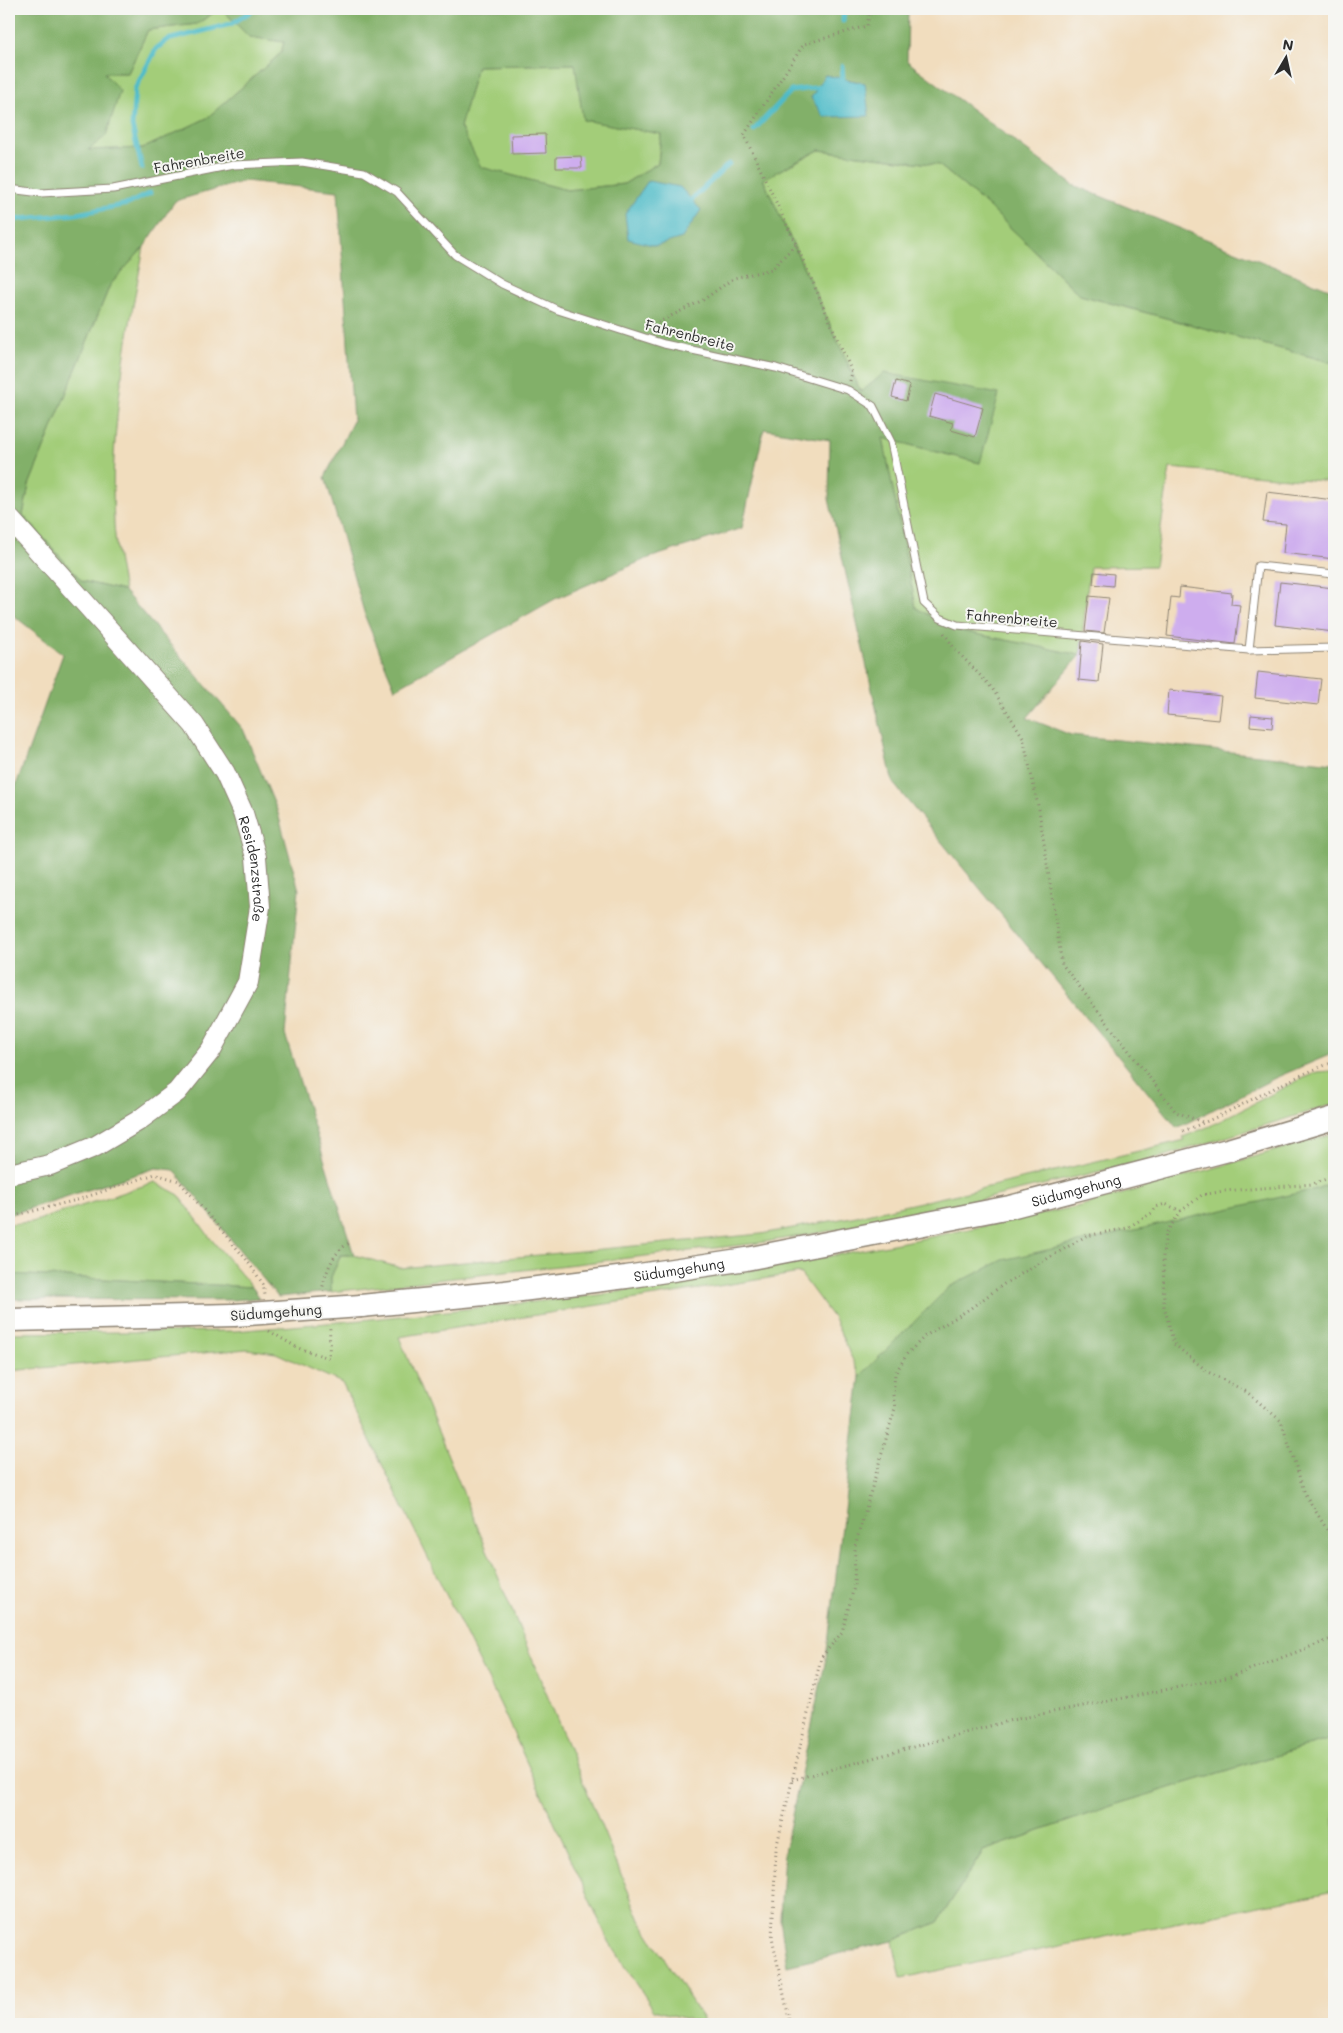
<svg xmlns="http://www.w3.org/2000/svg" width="1343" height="2033" viewBox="0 0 1343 2033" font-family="Mali,sans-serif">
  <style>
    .green { fill: #a3cd79; stroke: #677c52 }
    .forest { fill: #82b069; stroke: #566e4a; fill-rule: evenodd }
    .water { fill: #4ebbc8; stroke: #3c737a }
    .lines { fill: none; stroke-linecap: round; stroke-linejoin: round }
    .stream { stroke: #4ebbc8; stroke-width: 5 }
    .building { fill: #ceadee }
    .service-casing { stroke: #8e8474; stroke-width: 9 }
    .secondary-casing { stroke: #8e8474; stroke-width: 22 }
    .primary-casing { stroke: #8e8474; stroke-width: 25 }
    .path { stroke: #8e8474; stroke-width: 3; stroke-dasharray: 1 4; stroke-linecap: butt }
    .service { stroke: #fff; stroke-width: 7 }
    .secondary { stroke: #fff; stroke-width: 20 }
    .primary { stroke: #fff; stroke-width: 22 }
    .primary-bridge-casing { stroke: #8e8474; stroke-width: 25; stroke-linecap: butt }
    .primary-bridge { stroke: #fff; stroke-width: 22 }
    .labels { text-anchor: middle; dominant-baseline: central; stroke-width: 4; stroke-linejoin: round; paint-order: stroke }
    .street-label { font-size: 14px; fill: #2b2b2b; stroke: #f6f6f2 }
  </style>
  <rect width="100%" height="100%" fill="#f6f6f2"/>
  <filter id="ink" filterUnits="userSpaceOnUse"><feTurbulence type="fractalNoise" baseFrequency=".02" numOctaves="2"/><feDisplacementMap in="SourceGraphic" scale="10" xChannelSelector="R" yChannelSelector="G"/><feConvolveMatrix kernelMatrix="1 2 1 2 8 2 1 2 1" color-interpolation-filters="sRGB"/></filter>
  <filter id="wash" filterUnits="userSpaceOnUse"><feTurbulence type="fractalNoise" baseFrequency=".0096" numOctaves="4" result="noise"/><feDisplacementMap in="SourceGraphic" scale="20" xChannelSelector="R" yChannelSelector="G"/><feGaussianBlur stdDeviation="1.12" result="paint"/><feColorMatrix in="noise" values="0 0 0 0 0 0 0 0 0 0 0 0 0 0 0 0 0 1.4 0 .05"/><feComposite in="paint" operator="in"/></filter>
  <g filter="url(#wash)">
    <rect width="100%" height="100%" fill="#f1ddbe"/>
    <g class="green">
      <polygon points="219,9 222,9 249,37 284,42 281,53 207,118 144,148 87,150 106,135 104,73 128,73 148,30 197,24"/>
      <polygon points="576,64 584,120 661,134 658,163 624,184 567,190 480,167 460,127 477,66"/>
      <polygon points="819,150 939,165 988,206 1080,295 1334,363 1334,482 1170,468 1155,566 1090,567 1080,655 956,630 916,608 883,438 980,463 861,392 763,179"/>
      <path d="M 144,247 C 127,336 109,432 114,523 C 115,545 120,568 124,591 L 82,581 L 23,515 L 29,485 L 110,285 Z"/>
      <polygon points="1330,1071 1334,1075 1334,1104 1168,1155 929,1212 847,1228 759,1243 331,1292 331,1277 341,1255 354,1255 401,1268 761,1234 862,1215 971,1191 1185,1140 1183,1137 1210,1126 1303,1078 1318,1072"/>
      <polygon points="1334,1134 1334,1182 1316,1189 949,1287 860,1376 834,1319 800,1273 399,1337 640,1920 706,2024 654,2010 608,1940 500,1704 342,1383 276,1353 247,1349 9,1371 9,1333 235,1331 362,1320 599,1295 788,1264 935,1236 1080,1206"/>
      <polygon points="155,1182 179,1195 211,1239 252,1287 9,1274 9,1224 32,1222"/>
      <polygon points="1334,1738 1334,1891 901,1978 893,1941 938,1922 983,1851 1117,1804"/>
    </g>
    <g class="forest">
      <path d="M 15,9 L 219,9 L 197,24 L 148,30 L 128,73 L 104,73 L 120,91 L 106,136 L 88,150 L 144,148 L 207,118 L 281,53 L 284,42 L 249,37 L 222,9 L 833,9 L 835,10 L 908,9 L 907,61 L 1073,185 L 1334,291 L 1334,363 L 1080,295 L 988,206 L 939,165 L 819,150 L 763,179 L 861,392 L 884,373 L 999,394 L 980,463 L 883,438 L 916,608 L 956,630 L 1080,655 L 1027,718 L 1071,735 L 1334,763 L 1334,1053 L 1275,1078 L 1177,1128 L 893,783 L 829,499 L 830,440 L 764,429 L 742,528 L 646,559 L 555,599 L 395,689 L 366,619 L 325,477 L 353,421 L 338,191 L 245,181 L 175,201 L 144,247 L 110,285 L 29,485 L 23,515 L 82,581 L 124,591 L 243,729 L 277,810 L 299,890 L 285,1034 L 354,1255 L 341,1255 L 331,1277 L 331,1292 L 278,1297 L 174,1170 L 156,1168 L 12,1214 L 9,1213 L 9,805 L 63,654 L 9,612 L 9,37 ZM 575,64 L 583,120 L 661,134 L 658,163 L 624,184 L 567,190 L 481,167 L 460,127 L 477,66 ZM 825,75 L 865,83 L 811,98 Z"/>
      <polygon points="1334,1182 1334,1738 1117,1804 983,1851 938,1922 893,1941 787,1966 780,1919 784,1852 826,1659 860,1376 949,1287 1003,1260 1316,1189"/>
      <polygon points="9,1274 252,1287 260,1298 233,1300 9,1299"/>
    </g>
    <g class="water">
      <polygon points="825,75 865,83 869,116 824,117 811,98"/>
      <polygon points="648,181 680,187 701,210 682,238 656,246 628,239 625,214"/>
    </g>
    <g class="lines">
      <g class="stream">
        <polyline points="843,21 844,9"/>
        <polyline points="836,81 843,79 842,66"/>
        <polyline points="754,130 791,91 821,87"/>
        <polyline points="142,168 132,126 135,89 156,49 167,40 231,24 255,9"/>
        <polyline points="691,200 729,164"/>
        <polyline points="9,220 76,214 128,204 150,193"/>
      </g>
    </g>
    <g id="blocks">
      <g class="building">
        <polygon points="545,134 546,153 512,154 511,135"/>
        <polygon points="581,156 582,168 556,168 556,157"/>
        <polygon points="896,381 910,385 906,401 892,397"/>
        <polygon points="935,394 983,408 975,437 951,430 953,423 929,416"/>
        <polygon points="1267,492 1334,500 1334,559 1283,553 1286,524 1263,522"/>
        <polygon points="1094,572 1114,574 1113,586 1093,584"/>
        <polygon points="1280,582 1334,588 1334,632 1275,625"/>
        <polygon points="1180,587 1232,593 1231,604 1240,605 1235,644 1167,636 1171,597 1179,598"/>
        <polygon points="1089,596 1109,598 1104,633 1085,631"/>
        <polygon points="1082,641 1103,644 1099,682 1079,680"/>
        <polygon points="1258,672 1321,679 1318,705 1255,698"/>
        <polygon points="1169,690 1221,696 1218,720 1167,715"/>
        <polygon points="1251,715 1273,717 1272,728 1250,726"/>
      </g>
    </g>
  </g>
  <g filter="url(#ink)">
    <use href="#blocks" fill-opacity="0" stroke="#8e8474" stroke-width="1"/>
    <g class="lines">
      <defs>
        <g id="service">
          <polyline points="9,189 41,193 113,189 233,165 302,162 364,172 397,192 455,255 502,284 558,310 664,344 776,368 848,390 873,406 891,442 924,603 940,618 957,625 1249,650 1334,648"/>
          <polyline points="1249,650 1258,566 1334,574"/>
        </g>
        <g id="secondary">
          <path id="s1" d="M 9,518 L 194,725 L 225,773 L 243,813 L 256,857 L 260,907 L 248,982 L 211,1050 L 177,1092 L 138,1121 L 96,1146 L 50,1165 L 9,1174"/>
        </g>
        <g id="primary">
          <path id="s2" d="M 361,1306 L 505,1292 L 626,1277 L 746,1259 L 1010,1207 L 1228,1150 L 1334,1118"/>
          <polyline points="9,1320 234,1315"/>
        </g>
      </defs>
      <use href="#service" class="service-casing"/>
      <use href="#secondary" class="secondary-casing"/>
      <use href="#primary" class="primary-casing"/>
      <g class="path">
        <polyline points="649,327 703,300 734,278 772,269 796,244"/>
        <polyline points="850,381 852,372 796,244 744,135 804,44 867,26 870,9"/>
        <polyline points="944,633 955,649 992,688 1023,737 1039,810 1062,964 1176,1112 1205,1123"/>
        <path d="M 1183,1131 C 1235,1112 1282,1080 1334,1062"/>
        <polyline points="1334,1176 1313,1184 1224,1191 1202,1195 1181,1211 1166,1233 1163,1255 1164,1306 1174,1344 1208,1372 1247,1392 1281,1421 1305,1494 1334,1541"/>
        <polyline points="9,1217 77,1200 155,1174 179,1181 246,1259 263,1284 265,1295"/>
        <path d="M 322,1291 C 325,1274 333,1250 350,1243"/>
        <polyline points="269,1331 298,1348 329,1358 330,1326"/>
        <polyline points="792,1780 1012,1720 1230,1677 1334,1638"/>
        <polyline points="790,2024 772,1937 776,1849 821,1658 842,1632 854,1587 855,1546 895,1408 893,1395 895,1374 907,1354 925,1336 968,1310 1004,1284 1086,1236 1127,1228 1152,1213 1156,1207 1165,1204 1181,1211"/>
      </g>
      <use href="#service" class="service"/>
      <use href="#secondary" class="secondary"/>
      <use href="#primary" class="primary"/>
      <defs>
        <polyline id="primary-bridge" points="234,1315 361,1306"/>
      </defs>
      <use href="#primary-bridge" class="primary-bridge-casing"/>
      <use href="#primary-bridge" class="primary-bridge"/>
    </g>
  </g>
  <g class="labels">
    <g class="street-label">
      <text transform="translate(199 160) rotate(-10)">Fahrenbreite</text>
      <text transform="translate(690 335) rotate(14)">Fahrenbreite</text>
      <text transform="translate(1012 618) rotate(5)">Fahrenbreite</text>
      <text stroke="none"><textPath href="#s1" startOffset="436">Residenzstraße</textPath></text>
      <text stroke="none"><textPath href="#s2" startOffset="725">Südumgehung</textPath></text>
      <text stroke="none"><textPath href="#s2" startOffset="320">Südumgehung</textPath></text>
      <text transform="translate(276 1312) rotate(-4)">Südumgehung</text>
    </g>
  </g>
  <rect width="1343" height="2033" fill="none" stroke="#f6f6f2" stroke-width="30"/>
  <g transform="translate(1286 58) rotate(9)" stroke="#f6f6f2" stroke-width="4" paint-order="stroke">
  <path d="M0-4L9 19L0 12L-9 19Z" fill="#2b2b2b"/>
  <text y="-8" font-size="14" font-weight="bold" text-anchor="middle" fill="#2b2b2b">N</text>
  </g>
</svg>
